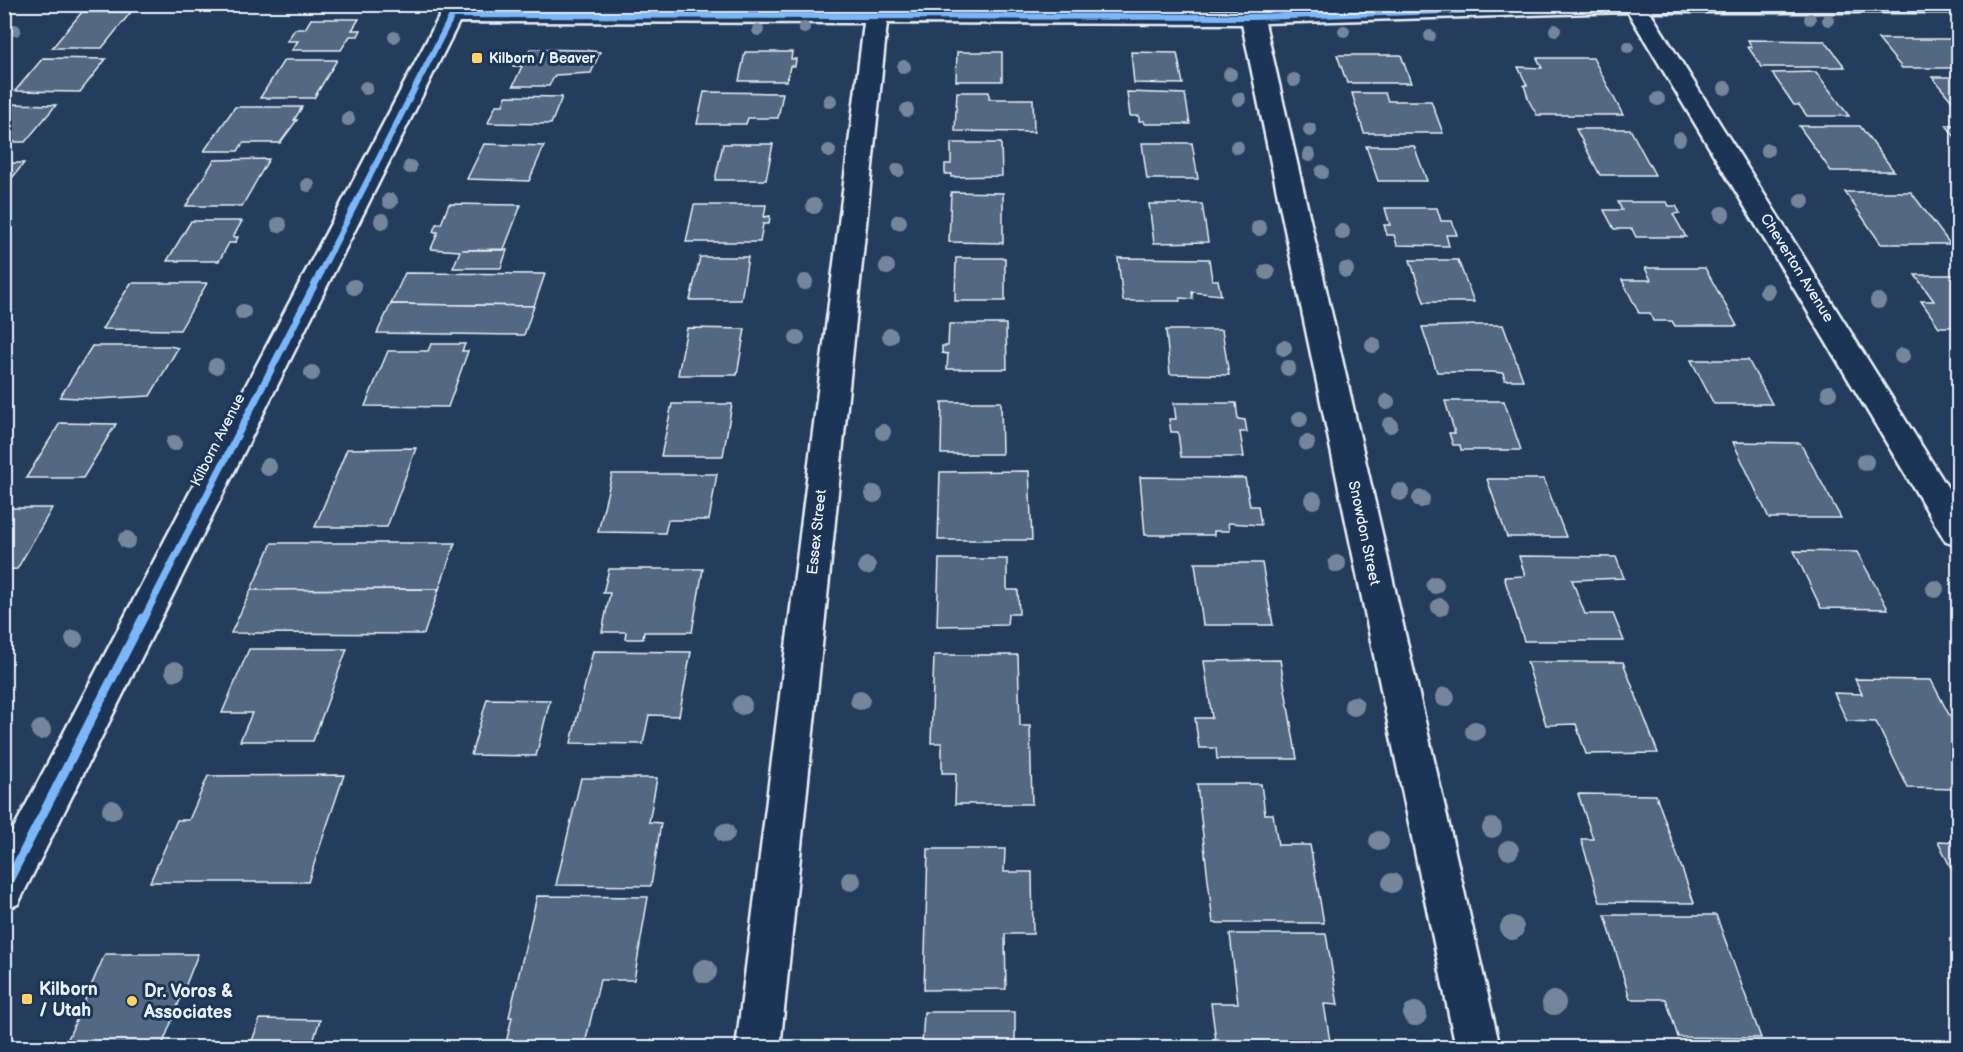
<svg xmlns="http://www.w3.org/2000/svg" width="1963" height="1052" viewBox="0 0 1963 1052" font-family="'Balsamiq Sans',sans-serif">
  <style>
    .building { fill: #536782; stroke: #e8f1f8; stroke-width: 1.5 }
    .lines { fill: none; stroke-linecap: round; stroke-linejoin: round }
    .minor-casing { stroke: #e8f1f8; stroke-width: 5 }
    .minor { fill: #1d3557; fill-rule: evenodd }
    .cycleway-far2-casing { stroke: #1d3557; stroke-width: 9 }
    .cycleway-far1-casing { stroke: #1d3557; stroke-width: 10 }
    .cycleway-casing { stroke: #1d3557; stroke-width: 13 }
    .cycleway-far2 { stroke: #7ab7fb; stroke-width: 6 }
    .cycleway-far1 { stroke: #7ab7fb; stroke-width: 7 }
    .cycleway { stroke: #7ab7fb; stroke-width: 9 }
    .tree { fill: #74869c }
    .poi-dot { fill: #ffd166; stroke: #1d3557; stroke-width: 2 }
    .labels { text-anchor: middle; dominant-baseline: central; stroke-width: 6; stroke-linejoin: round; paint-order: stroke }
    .far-poi-label { font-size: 14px; font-weight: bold; fill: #e8f1f8; stroke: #1d3557; text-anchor: start }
    .street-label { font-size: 15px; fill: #e8f1f8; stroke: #1d3557 }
    .near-poi-label { font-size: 18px; font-weight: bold; fill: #e8f1f8; stroke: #1d3557; text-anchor: start }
  </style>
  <rect width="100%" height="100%" fill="#253d5d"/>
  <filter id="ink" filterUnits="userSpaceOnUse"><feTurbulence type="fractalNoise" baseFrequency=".0167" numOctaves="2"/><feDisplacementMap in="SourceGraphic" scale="12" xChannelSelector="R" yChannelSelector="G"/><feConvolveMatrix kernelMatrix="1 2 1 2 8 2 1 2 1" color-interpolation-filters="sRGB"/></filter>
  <g filter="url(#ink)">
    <g class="building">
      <polygon points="82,12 131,12 102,48 52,48"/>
      <polygon points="311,19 359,19 352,30 361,30 358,36 350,36 341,50 292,50 298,41 287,41 295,29 305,29"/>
      <polygon points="1878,39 1958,39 1958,68 1902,68"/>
      <polygon points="1748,40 1825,41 1845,67 1762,67 1748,47 1752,47"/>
      <polygon points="530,49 583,50 600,52 591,73 555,75 549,86 513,86 522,66 513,66 517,57 526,58"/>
      <polygon points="745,52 792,52 791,59 796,59 795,66 790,66 787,81 739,81"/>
      <polygon points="957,52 1002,52 1002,81 956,81"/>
      <polygon points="1131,52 1177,53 1183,84 1134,83"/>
      <polygon points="1337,55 1401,55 1411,83 1347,83"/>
      <polygon points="43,58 106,59 80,92 15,91"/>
      <polygon points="1537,58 1593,58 1623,115 1537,115 1529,101 1524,85 1527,85 1518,67 1542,68"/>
      <polygon points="284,60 337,60 314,98 260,98"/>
      <polygon points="1816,72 1849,116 1807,116 1799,105 1794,105 1772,73"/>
      <polygon points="1932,77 1958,77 1958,105 1955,105"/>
      <polygon points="704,92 783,93 778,118 748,118 746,124 697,124"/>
      <polygon points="957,92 989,92 989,99 1033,99 1034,132 955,131"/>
      <polygon points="1127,92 1185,94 1190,124 1145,124 1144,121 1139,121 1139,116 1130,116"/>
      <polygon points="1352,93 1385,93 1388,101 1431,101 1443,133 1364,133"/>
      <polygon points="506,96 562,97 551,124 488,123 496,105 503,105"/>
      <polygon points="6,104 56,105 25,142 4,142"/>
      <polygon points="235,107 302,107 294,120 297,120 280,143 243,143 238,151 204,151"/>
      <polygon points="1946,125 1958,125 1958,141"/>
      <polygon points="1799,126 1860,126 1894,171 1831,171"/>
      <polygon points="1576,129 1630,129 1655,175 1600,175"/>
      <polygon points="951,143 1001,143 1002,176 951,177 952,174 945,174 945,164 951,164"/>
      <polygon points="1142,143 1192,143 1198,179 1147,179"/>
      <polygon points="484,144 544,146 529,181 467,179"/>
      <polygon points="723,144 773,144 766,180 715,180"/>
      <polygon points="1366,146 1414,146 1427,181 1378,181"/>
      <polygon points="269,159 242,206 186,206 214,160"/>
      <polygon points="4,163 24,163 4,188"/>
      <polygon points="951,192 1003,193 1003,243 949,242"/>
      <polygon points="1845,192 1911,192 1950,244 1881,244"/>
      <polygon points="1618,202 1667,202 1669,206 1676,206 1680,213 1673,214 1686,237 1636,237 1632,229 1614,229 1604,210 1622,210"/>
      <polygon points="449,204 521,205 504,249 462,250 507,250 501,268 453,268 460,251 431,249 438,232 433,232 436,224 441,224"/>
      <polygon points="1149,204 1202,204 1208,242 1154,243"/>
      <polygon points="694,205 766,205 764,217 770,216 769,224 763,224 760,242 686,242"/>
      <polygon points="1385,208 1437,208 1441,221 1452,221 1457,235 1446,235 1449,246 1397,245 1394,235 1387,235 1384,225 1390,225"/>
      <polygon points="191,221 242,221 233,237 238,237 235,243 229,243 219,261 167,261"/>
      <polygon points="700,257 748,257 741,300 690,300"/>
      <polygon points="956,258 1005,258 1005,301 955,301"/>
      <polygon points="1118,258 1209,259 1212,280 1218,280 1221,295 1192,292 1193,299 1180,298 1180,301 1123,301"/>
      <polygon points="1410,260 1458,260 1474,302 1424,302"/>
      <polygon points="1645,268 1705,268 1737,326 1675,326 1672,321 1653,321 1650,313 1639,313 1622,280 1651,280"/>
      <polygon points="405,273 545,274 534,306 391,304"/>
      <polygon points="1915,275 1958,275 1958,327 1939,327 1921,301 1934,301"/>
      <polygon points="131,283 207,283 180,330 102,329"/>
      <polygon points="391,304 534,306 524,335 377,333"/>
      <polygon points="949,324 1006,324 1007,369 947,369 948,354 942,353 942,346 948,346"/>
      <polygon points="1477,325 1503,325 1523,380 1505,380 1503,373 1492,372 1437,372 1422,327"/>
      <polygon points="687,328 745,329 737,375 678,375"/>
      <polygon points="1166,330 1222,330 1229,375 1170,374"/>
      <polygon points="431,344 465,344 462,351 468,351 448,407 365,406 388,351 428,351"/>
      <polygon points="92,346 170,346 178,348 150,396 96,399 60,397"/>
      <polygon points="1691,360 1748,360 1772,404 1714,404"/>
      <polygon points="1445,401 1504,401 1521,450 1461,450 1460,445 1453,445 1449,433 1455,433"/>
      <polygon points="942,402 1001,402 1002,454 941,454"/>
      <polygon points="1174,403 1236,403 1238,419 1245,420 1247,432 1240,432 1244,457 1181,457 1178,432 1171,432 1169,419 1176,419"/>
      <polygon points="672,404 732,404 723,456 661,456"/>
      <polygon points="60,423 116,424 83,478 26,478"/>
      <polygon points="1733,442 1800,443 1841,518 1769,518"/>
      <polygon points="416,448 387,527 315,527 347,449"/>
      <polygon points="1029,471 1032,540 938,540 940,472"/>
      <polygon points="612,474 717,474 709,520 668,520 665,533 598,532"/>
      <polygon points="1140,477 1245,478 1250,506 1258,506 1261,525 1228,523 1229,531 1214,531 1214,535 1145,535"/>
      <polygon points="1487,479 1544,479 1566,537 1507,537"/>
      <polygon points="4,508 52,508 17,569 4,570"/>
      <polygon points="272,543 455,543 439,589 251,590"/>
      <polygon points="1794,551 1857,552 1888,609 1821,608"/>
      <polygon points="1519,556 1616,557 1624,578 1572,580 1585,614 1613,614 1624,641 1524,641 1504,577 1525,576"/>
      <polygon points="939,559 1007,559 1007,590 1018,590 1019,614 1008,614 1007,625 937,626"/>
      <polygon points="1195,563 1262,563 1273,625 1203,625"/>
      <polygon points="609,569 703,569 692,632 644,632 643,639 625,639 626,632 602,632 610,593 603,593"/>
      <polygon points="439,589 424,634 231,633 251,590"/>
      <polygon points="249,649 347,649 313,741 240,741 252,713 222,713"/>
      <polygon points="593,651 691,652 679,716 649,715 643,744 571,743"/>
      <polygon points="934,655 1018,655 1020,726 1030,726 1032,804 955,804 956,773 942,773 942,743 931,743"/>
      <polygon points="1280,660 1297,759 1217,759 1216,748 1199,748 1195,718 1212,718 1204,661"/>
      <polygon points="1527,662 1623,662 1658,753 1586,754 1576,724 1546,725"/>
      <polygon points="1855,679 1931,680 1958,732 1958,789 1908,788 1876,722 1847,721 1834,693 1862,694"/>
      <polygon points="487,699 550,700 536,756 471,755"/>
      <polygon points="344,775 308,882 150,882 177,820 189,820 208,776"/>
      <polygon points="581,778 657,778 649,822 661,823 651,886 556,885"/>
      <polygon points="1197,784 1261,784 1265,814 1273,814 1278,845 1310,845 1324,923 1213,923"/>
      <polygon points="1578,794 1656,795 1694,903 1600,902 1581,839 1593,839"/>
      <polygon points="1938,841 1958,842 1958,883"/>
      <polygon points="928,849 1005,849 1004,872 1032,872 1033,934 1005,934 1006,989 924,990"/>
      <polygon points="537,896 648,897 634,980 600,980 584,1048 505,1048 512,1017 509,1017"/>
      <polygon points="1605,915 1716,915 1761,1038 1678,1037 1666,999 1630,999"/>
      <polygon points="1230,934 1326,934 1338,1005 1324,1004 1331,1048 1217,1048 1211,1003 1238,1003"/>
      <polygon points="105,954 198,954 161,1048 64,1048"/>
      <polygon points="924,1012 1015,1012 1015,1048 922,1048"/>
      <polygon points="260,1019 320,1020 311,1048 208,1048 211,1040 252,1041"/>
    </g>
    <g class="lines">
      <defs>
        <polygon id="minor" points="446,4 468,4 466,8 1252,10 1437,4 1958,4 1958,12 1650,12 1958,504 1958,546 1946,542 1628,12 1265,23 1500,1048 1456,1048 1242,24 887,23 780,1048 736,1048 864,23 459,22 18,904 4,910 4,847"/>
      </defs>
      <use href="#minor" class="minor-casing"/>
      <use href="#minor" class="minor"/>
      <defs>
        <g id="cycleway-far2">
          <polyline points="452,15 1252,17 1635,5 1958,5"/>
          <polyline points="319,275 457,6"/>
        </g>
        <polyline id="cycleway-far1" points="143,620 320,274"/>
        <polyline id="cycleway" points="4,890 143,618"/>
      </defs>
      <use href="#cycleway-far2" class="cycleway-far2-casing"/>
      <use href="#cycleway-far1" class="cycleway-far1-casing"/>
      <use href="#cycleway" class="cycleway-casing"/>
      <use href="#cycleway-far2" class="cycleway-far2"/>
      <use href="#cycleway-far1" class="cycleway-far1"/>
      <use href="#cycleway" class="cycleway"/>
    </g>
    <g class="tree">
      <circle cx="1810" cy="19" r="6"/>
      <circle cx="1828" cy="20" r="6"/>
      <circle cx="804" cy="28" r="6"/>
      <circle cx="15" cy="30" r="6"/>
      <circle cx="758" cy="30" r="6"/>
      <circle cx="1555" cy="30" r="6"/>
      <circle cx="1344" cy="31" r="6"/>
      <circle cx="1430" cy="36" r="6"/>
      <circle cx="394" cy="37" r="6"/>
      <circle cx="1628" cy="47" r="6"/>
      <circle cx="904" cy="67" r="7"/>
      <circle cx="1230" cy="74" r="7"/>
      <circle cx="1294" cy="80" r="7"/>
      <circle cx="366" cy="88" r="7"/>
      <circle cx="1725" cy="88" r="7"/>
      <circle cx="1239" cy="99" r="7"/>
      <circle cx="1658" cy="99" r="7"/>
      <circle cx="830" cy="101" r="7"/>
      <circle cx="907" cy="110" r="7"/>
      <circle cx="348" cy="119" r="7"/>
      <circle cx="1310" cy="130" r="7"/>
      <circle cx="1679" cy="139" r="7"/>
      <circle cx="1237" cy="147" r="7"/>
      <circle cx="1767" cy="150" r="7"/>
      <circle cx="829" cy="151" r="7"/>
      <circle cx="1309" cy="155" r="7"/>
      <circle cx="410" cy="167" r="7"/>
      <circle cx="898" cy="170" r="7"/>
      <circle cx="1322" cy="172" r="7"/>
      <circle cx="308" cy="185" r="7"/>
      <circle cx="390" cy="201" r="8"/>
      <circle cx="1802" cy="201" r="8"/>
      <circle cx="814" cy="206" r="8"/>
      <circle cx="1722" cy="214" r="8"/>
      <circle cx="382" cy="221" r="8"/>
      <circle cx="899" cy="222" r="8"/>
      <circle cx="279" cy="225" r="8"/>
      <circle cx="1259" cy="228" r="8"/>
      <circle cx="1342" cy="232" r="8"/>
      <circle cx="887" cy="267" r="8"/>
      <circle cx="1346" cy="270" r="8"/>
      <circle cx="1267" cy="272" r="8"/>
      <circle cx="805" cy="282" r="8"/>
      <circle cx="354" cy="287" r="8"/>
      <circle cx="1767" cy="291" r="8"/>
      <circle cx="1878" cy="301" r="8"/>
      <circle cx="243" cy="312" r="8"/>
      <circle cx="890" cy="336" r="8"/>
      <circle cx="797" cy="338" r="8"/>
      <circle cx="1373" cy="345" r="8"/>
      <circle cx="1284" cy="348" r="8"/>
      <circle cx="1902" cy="356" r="8"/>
      <circle cx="216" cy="366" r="8"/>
      <circle cx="1288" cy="368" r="8"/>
      <circle cx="312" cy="373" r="8"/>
      <circle cx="1829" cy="393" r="8"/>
      <circle cx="1387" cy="402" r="8"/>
      <circle cx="1300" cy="419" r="8"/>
      <circle cx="1390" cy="425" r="8"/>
      <circle cx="883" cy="432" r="8"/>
      <circle cx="174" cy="443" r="8"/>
      <circle cx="1307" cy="443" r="8"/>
      <circle cx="1865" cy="462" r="9"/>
      <circle cx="268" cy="467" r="9"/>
      <circle cx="1400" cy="492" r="9"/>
      <circle cx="874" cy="494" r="9"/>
      <circle cx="1421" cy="499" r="9"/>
      <circle cx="1313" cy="500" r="9"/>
      <circle cx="127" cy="540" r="9"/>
      <circle cx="1337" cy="564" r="9"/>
      <circle cx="867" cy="566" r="9"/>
      <circle cx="1435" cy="585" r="9"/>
      <circle cx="1935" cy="589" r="9"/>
      <circle cx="1440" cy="607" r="9"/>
      <circle cx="74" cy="639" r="9"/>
      <circle cx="175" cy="671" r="10"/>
      <circle cx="1445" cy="697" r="10"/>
      <circle cx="860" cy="700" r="10"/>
      <circle cx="742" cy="705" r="10"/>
      <circle cx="1354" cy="706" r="10"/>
      <circle cx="41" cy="730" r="10"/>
      <circle cx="1475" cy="731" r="10"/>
      <circle cx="112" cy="810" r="10"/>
      <circle cx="1492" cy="828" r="10"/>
      <circle cx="725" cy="833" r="10"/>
      <circle cx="1379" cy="841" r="10"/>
      <circle cx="1509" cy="850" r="10"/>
      <circle cx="851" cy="881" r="10"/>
      <circle cx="1392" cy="883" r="10"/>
      <circle cx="1512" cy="928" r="12"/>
      <circle cx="705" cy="971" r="12"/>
      <circle cx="1554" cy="1003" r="12"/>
      <circle cx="1415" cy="1014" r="12"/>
    </g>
  </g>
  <g class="poi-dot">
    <rect x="471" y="52" width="12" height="12" rx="3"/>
    <rect x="21" y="993" width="12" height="12" rx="3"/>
    <circle cx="132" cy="1001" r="6"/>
  </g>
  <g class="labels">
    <g class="far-poi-label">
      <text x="489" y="58">Kilborn / Beaver</text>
    </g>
    <g class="street-label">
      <text transform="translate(1797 268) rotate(58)">Cheverton Avenue</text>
      <text transform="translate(218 440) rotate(-63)">Kilborn Avenue</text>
      <text transform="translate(817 532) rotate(-84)">Essex Street</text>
      <text transform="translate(1364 533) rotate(78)">Snowdon Street</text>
    </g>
    <g class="near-poi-label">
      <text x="39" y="989">Kilborn<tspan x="39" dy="21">/ Utah</tspan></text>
      <text x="144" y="991">Dr. Voros &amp;<tspan x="144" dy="21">Associates</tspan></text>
    </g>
  </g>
  <rect width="1963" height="1052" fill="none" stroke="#1d3557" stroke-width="24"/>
  <rect x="12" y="12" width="1939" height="1028" fill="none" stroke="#e8f1f8" stroke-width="2" filter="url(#ink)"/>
</svg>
